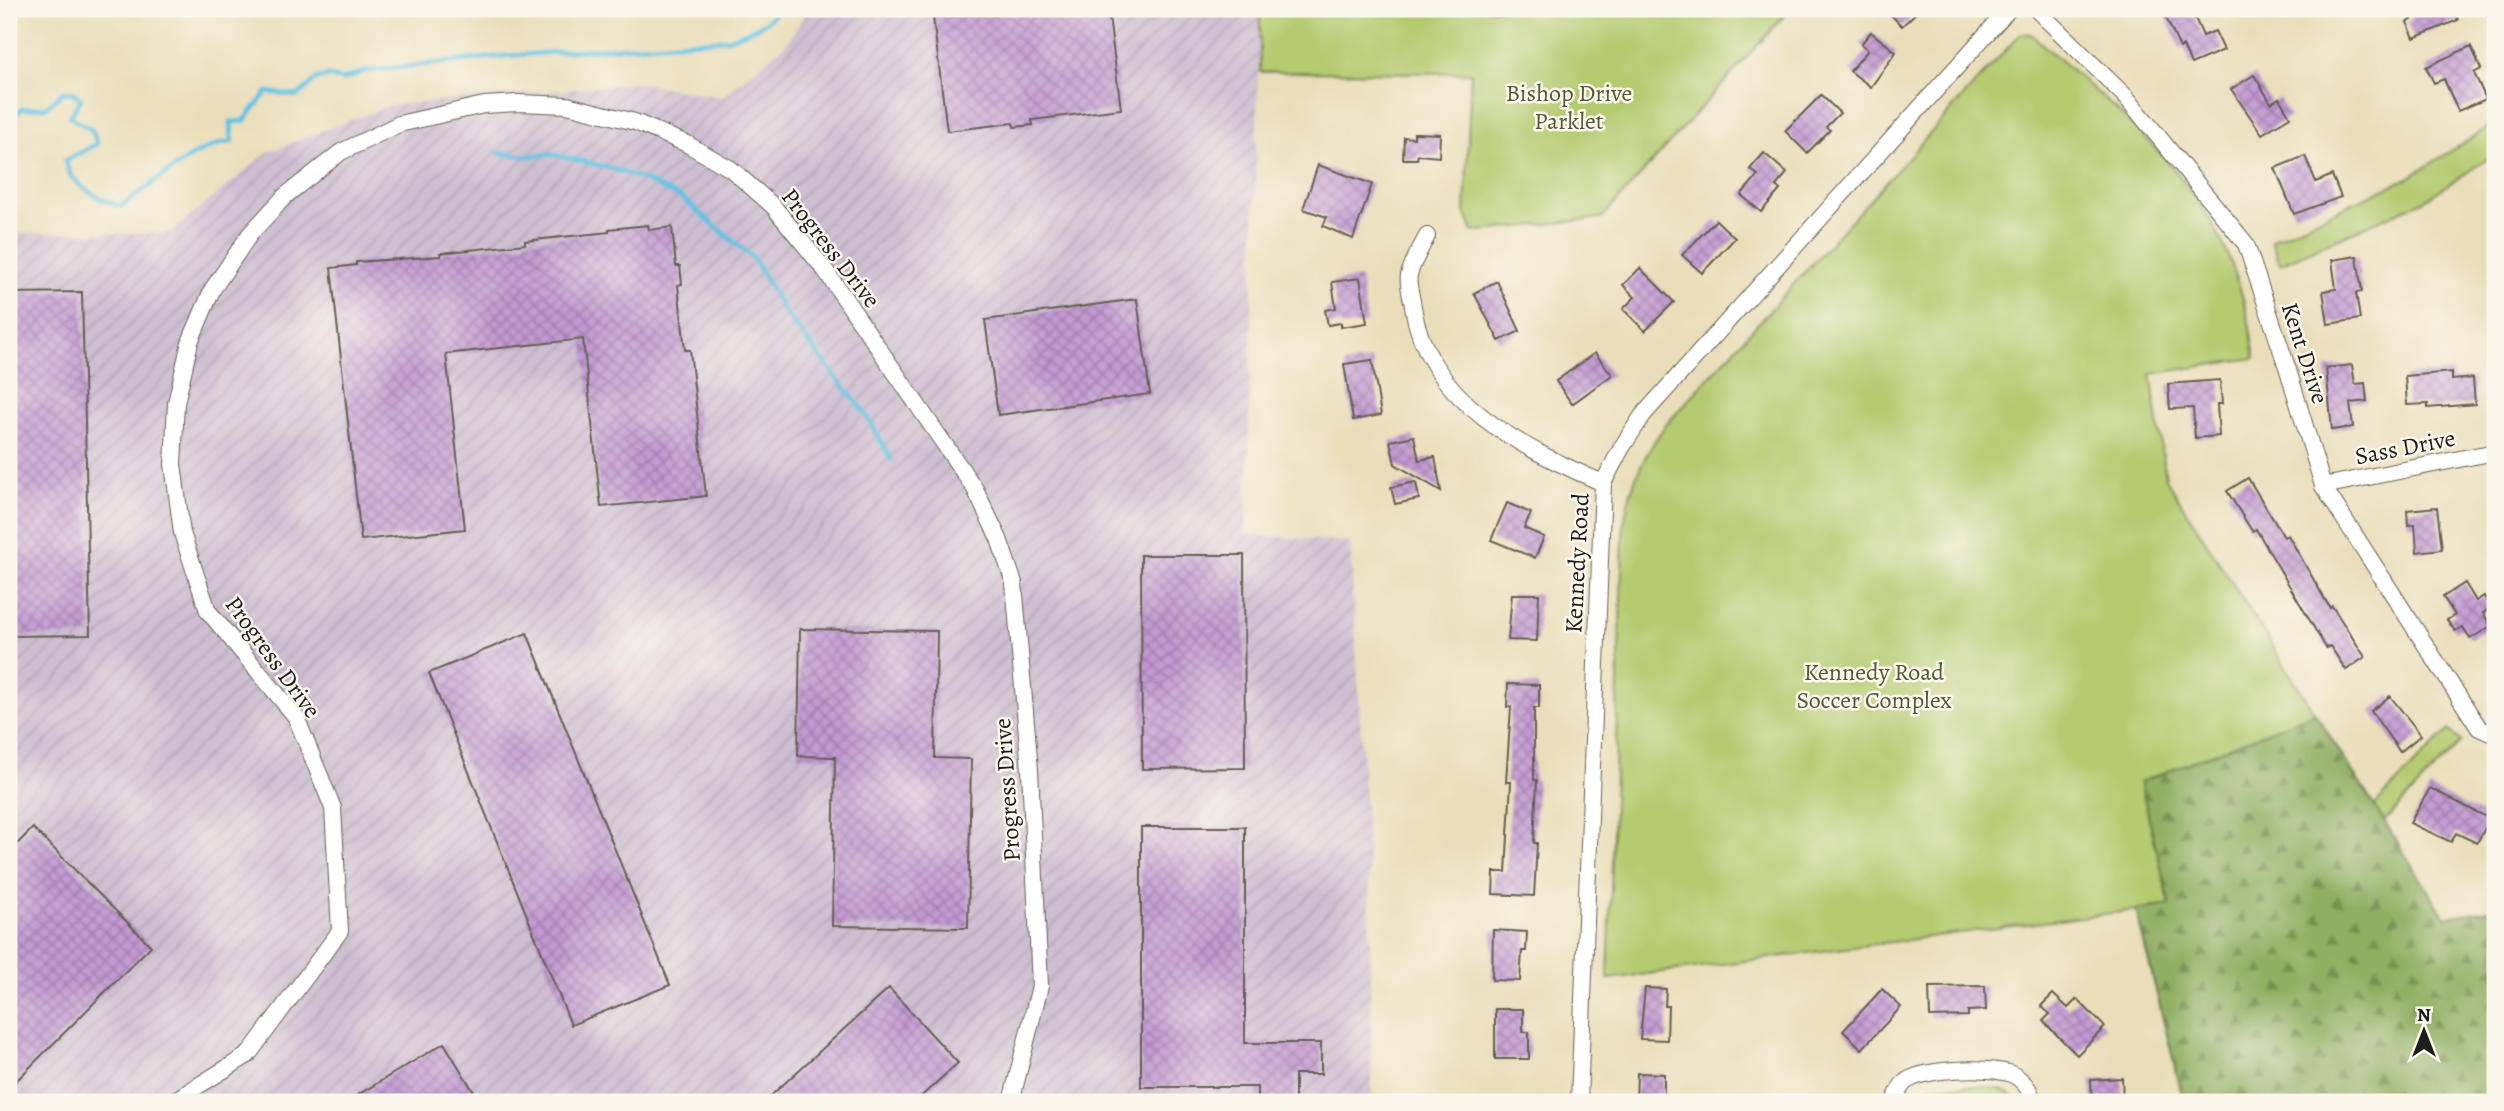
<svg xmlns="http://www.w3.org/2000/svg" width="2504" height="1111" viewBox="0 0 2504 1111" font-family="Alegreya,serif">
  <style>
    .industrial { fill: url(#industrial-furrows) }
    .green { fill: #b4cb6f; stroke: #687446; stroke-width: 2 }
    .forest { fill: url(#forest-firs); stroke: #56663f; stroke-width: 2 }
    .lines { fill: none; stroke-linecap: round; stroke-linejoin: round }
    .stream { stroke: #64c2e2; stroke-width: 5 }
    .building { fill: url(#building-cross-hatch) }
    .street-casing { stroke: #646053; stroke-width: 18 }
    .street { stroke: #fff; stroke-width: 16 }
    .labels { text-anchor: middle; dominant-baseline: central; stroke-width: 5; stroke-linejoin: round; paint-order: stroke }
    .park-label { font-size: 24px; fill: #515939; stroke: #fbf7ec }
    .street-label { font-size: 24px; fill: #1c1c1c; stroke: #fbf7ec }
  </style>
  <defs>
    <pattern id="industrial-furrows" width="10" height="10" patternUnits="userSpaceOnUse" patternTransform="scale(1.75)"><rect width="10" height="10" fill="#cebed1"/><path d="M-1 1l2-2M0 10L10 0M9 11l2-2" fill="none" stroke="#b0a3b3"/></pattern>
    <pattern id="forest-firs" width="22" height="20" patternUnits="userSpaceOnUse" patternTransform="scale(1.75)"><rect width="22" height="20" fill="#8faf62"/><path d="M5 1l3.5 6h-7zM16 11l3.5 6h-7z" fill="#748e50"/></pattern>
    <pattern id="building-cross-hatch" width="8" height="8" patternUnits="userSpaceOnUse" patternTransform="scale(1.75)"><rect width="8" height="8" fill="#c39ad3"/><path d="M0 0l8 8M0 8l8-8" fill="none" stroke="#9e7daa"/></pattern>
  </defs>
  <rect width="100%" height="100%" fill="#fbf7ec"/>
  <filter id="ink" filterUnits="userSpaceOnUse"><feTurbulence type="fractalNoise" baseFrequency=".0143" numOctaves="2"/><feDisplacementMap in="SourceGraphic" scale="14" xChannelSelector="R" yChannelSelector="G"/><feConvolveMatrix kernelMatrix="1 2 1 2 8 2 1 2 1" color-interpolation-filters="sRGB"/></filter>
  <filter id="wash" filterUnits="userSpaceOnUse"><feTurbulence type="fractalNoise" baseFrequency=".00686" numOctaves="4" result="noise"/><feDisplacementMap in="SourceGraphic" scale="28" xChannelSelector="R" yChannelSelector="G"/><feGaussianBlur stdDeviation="1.57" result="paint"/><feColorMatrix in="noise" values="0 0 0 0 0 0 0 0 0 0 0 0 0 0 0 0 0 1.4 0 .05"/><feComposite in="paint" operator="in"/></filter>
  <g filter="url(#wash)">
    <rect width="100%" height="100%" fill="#eadeba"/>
    <polygon class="industrial" points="809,9 1260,9 1246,535 1350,542 1369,871 1372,1102 9,1102 9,233 170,233 268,152 388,106 639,83 722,97 786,44"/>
    <g class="green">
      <polygon points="1260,9 1790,9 1602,218 1473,232 1465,212 1471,73 1260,72"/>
      <path d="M 2021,33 L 2031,34 C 2144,136 2234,196 2255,358 L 2151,374 L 2166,479 L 2374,806 L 2449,730 L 2461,742 L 2384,822 L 2445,918 L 2184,1102 L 2136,910 L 1608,979 L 1623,536 C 1626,494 1640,461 1664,427 Z"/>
      <polygon points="2495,123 2495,154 2423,201 2280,264 2271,240 2408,178"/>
      <path d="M 1932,1087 C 1956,1087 2004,1080 2017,1102 L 1913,1102 L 1917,1096 Z"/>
    </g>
    <polygon class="forest" points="2315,713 2445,917 2495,909 2495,1102 2184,1102 2136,910 2170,905 2140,782"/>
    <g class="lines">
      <g class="stream">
        <path d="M 9,120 L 22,109 L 46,107 L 64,92 L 72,92 L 81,99 L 70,117 L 92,130 L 97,144 L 65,161 C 67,166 69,173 72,177 C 83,190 105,202 121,206 C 149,188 200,142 232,142 L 231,122 L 244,121 L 267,92 L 298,96 L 316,79 L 328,76 L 342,80 L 366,71 L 505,56 L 728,39 C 745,32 769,26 777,9"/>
        <polyline points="499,153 528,156 552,154 610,168 642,179 682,198 754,259 784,312 865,413 891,459"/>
      </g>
    </g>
    <g id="blocks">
      <g class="building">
        <polygon points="932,9 1108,9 1121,109 1032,120 1033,125 1014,127 1013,123 947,131"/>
        <polygon points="1885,9 1920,9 1902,26"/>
        <polygon points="2162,9 2191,9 2203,36 2215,31 2224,50 2191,64 2183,46 2180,48"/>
        <polygon points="2408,9 2453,9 2458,20 2414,38 2407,22 2412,20"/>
        <polygon points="1871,32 1896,52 1871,87 1850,71 1868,50 1861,44"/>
        <polygon points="2471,46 2481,69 2474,73 2486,99 2458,111 2444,79 2434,83 2426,67"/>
        <polygon points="2254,75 2271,103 2279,98 2290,117 2262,134 2231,89"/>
        <polygon points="1821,95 1840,113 1826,127 1830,130 1807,153 1785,131"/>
        <polygon points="1414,133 1440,134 1439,157 1418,155 1417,159 1403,159 1404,137 1414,138"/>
        <polygon points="1764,153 1787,173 1776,186 1780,190 1761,212 1741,195 1758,175 1750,169"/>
        <polygon points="2305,156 2316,182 2332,175 2341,197 2294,214 2275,168"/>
        <polygon points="1318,165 1372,184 1353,239 1323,226 1327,217 1303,209"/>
        <polygon points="1716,220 1735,238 1702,273 1682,255"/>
        <polygon points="648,225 649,230 672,227 676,266 680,266 682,284 678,285 685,350 690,350 706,496 601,507 583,339 446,354 465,529 361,540 331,268 356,265 356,262 441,256 440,253 525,244 525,241 609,232 609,229"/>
        <polygon points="2357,256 2362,292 2356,293 2360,319 2328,324 2323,291 2336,289 2332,260"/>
        <polygon points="1640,268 1674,302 1645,331 1623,309 1635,297 1623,285"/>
        <polygon points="1360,278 1367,323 1341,327 1341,323 1328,325 1325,310 1336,308 1332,282"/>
        <polygon points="1497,281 1520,331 1499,341 1474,293"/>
        <polygon points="82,292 90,635 9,636 9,293"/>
        <polygon points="1137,299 1150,394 998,415 985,320"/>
        <polygon points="1595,353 1612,375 1572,404 1556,381"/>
        <polygon points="1372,360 1381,415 1353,420 1344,364"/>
        <polygon points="2352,365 2355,384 2365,383 2367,401 2350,403 2353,427 2332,430 2326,368"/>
        <polygon points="2452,372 2452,380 2473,378 2475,404 2428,408 2428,404 2407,405 2405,376"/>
        <polygon points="2220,380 2222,404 2217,404 2219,436 2195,438 2193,408 2170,409 2168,384"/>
        <polygon points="1414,436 1419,460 1435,457 1441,491 1395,464 1390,441"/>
        <polygon points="2248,478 2284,537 2288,535 2330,608 2332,606 2365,657 2346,670 2330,646 2326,648 2256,529 2252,531 2227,491"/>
        <polygon points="1416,482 1419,499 1395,504 1391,487"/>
        <polygon points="1507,503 1531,513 1524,528 1544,537 1535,558 1491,540"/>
        <polygon points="2437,507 2442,549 2417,552 2415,524 2408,525 2407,510"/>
        <polygon points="1141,555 1244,555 1245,768 1142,769"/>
        <polygon points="2465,583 2476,601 2484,596 2491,608 2483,613 2491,626 2470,639 2462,627 2455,631 2447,620 2455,615 2443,597"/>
        <polygon points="1512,594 1539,594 1537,641 1508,640"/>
        <polygon points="800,629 937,631 935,758 971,759 968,928 832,926 835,757 798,756"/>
        <polygon points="527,633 670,985 571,1025 429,673"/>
        <polygon points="1508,684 1539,685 1539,708 1534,708 1534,780 1537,780 1534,843 1537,843 1534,896 1493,894 1494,872 1506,872 1511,782 1506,782 1511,707 1507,707"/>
        <polygon points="2390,696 2421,735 2400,752 2371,711"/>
        <polygon points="2430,788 2490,819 2477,843 2456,833 2451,842 2410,823"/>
        <polygon points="1141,827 1245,827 1245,1043 1321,1043 1321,1074 1295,1074 1295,1102 1257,1102 1257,1087 1141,1087"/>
        <polygon points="33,828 151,946 9,1088 9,852"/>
        <polygon points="1493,930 1527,932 1526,951 1522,951 1520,981 1492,980"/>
        <polygon points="1985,986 1986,1010 1968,1011 1968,1016 1930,1017 1929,987"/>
        <polygon points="889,988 958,1063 915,1102 764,1102"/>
        <polygon points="1645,988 1666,989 1665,1006 1668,1006 1667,1040 1640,1039"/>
        <polygon points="1882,989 1901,1007 1862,1049 1843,1031"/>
        <polygon points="2053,994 2068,1008 2077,999 2105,1027 2077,1055 2043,1021 2050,1014 2041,1006"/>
        <polygon points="1495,1009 1523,1009 1523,1032 1529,1032 1529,1059 1495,1059"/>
        <polygon points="444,1043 480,1102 346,1102"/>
        <polygon points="1637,1073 1664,1074 1664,1102 1636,1102"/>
        <polygon points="2122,1078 2123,1102 2092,1102 2091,1080"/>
      </g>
    </g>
  </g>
  <g filter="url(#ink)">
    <use href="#blocks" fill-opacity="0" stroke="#646053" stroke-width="2"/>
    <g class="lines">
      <defs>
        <g id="street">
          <polyline points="2036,9 2126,97 2246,244 2288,370 2323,486 2479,728 2495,735"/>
          <path d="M 1427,236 C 1421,248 1412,262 1409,275 C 1407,284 1412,298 1413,307 C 1427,402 1524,449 1603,483"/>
          <polyline points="2323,486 2495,452"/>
          <polyline points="172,1102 248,1055 340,931 333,808 296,717 208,611 182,533 173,464 176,403 190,342 212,290 250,234 285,196 341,152 399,124 484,105 519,103 567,105 635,122 687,144 731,169 773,206 825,270 975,489 999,539 1014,583 1030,770 1040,986 1011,1102"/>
          <polyline points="1579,1102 1603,483 1622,447 1643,415 2009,9"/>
          <path d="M 1894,1102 C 1897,1096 1899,1088 1904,1083 C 1919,1068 1991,1066 2011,1074 C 2023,1079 2031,1090 2033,1102"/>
        </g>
      </defs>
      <use href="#street" class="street-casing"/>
      <use href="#street" class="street"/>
    </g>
  </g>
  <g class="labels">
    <g class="park-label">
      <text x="1569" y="93">Bishop Drive<tspan x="1569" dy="28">Parklet</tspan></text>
      <text x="1874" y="672">Kennedy Road<tspan x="1874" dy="28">Soccer Complex</tspan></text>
    </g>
    <g class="street-label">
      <text transform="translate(831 248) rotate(52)">Progress Drive</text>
      <text transform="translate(2305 353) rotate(72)">Kent Drive</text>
      <text transform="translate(2405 447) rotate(-11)">Sass Drive</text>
      <text transform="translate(1577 563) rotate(-87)">Kennedy Road</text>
      <text transform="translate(273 657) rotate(54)">Progress Drive</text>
      <text transform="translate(1007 790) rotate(-94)">Progress Drive</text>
    </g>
  </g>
  <rect width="2504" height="1111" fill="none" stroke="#fbf7ec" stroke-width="35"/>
  <g transform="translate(2424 1031)" stroke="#fbf7ec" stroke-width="5" paint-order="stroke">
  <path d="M0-5L12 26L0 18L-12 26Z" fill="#1c1c1c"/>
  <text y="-10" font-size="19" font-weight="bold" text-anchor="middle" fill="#1c1c1c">N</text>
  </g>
</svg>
